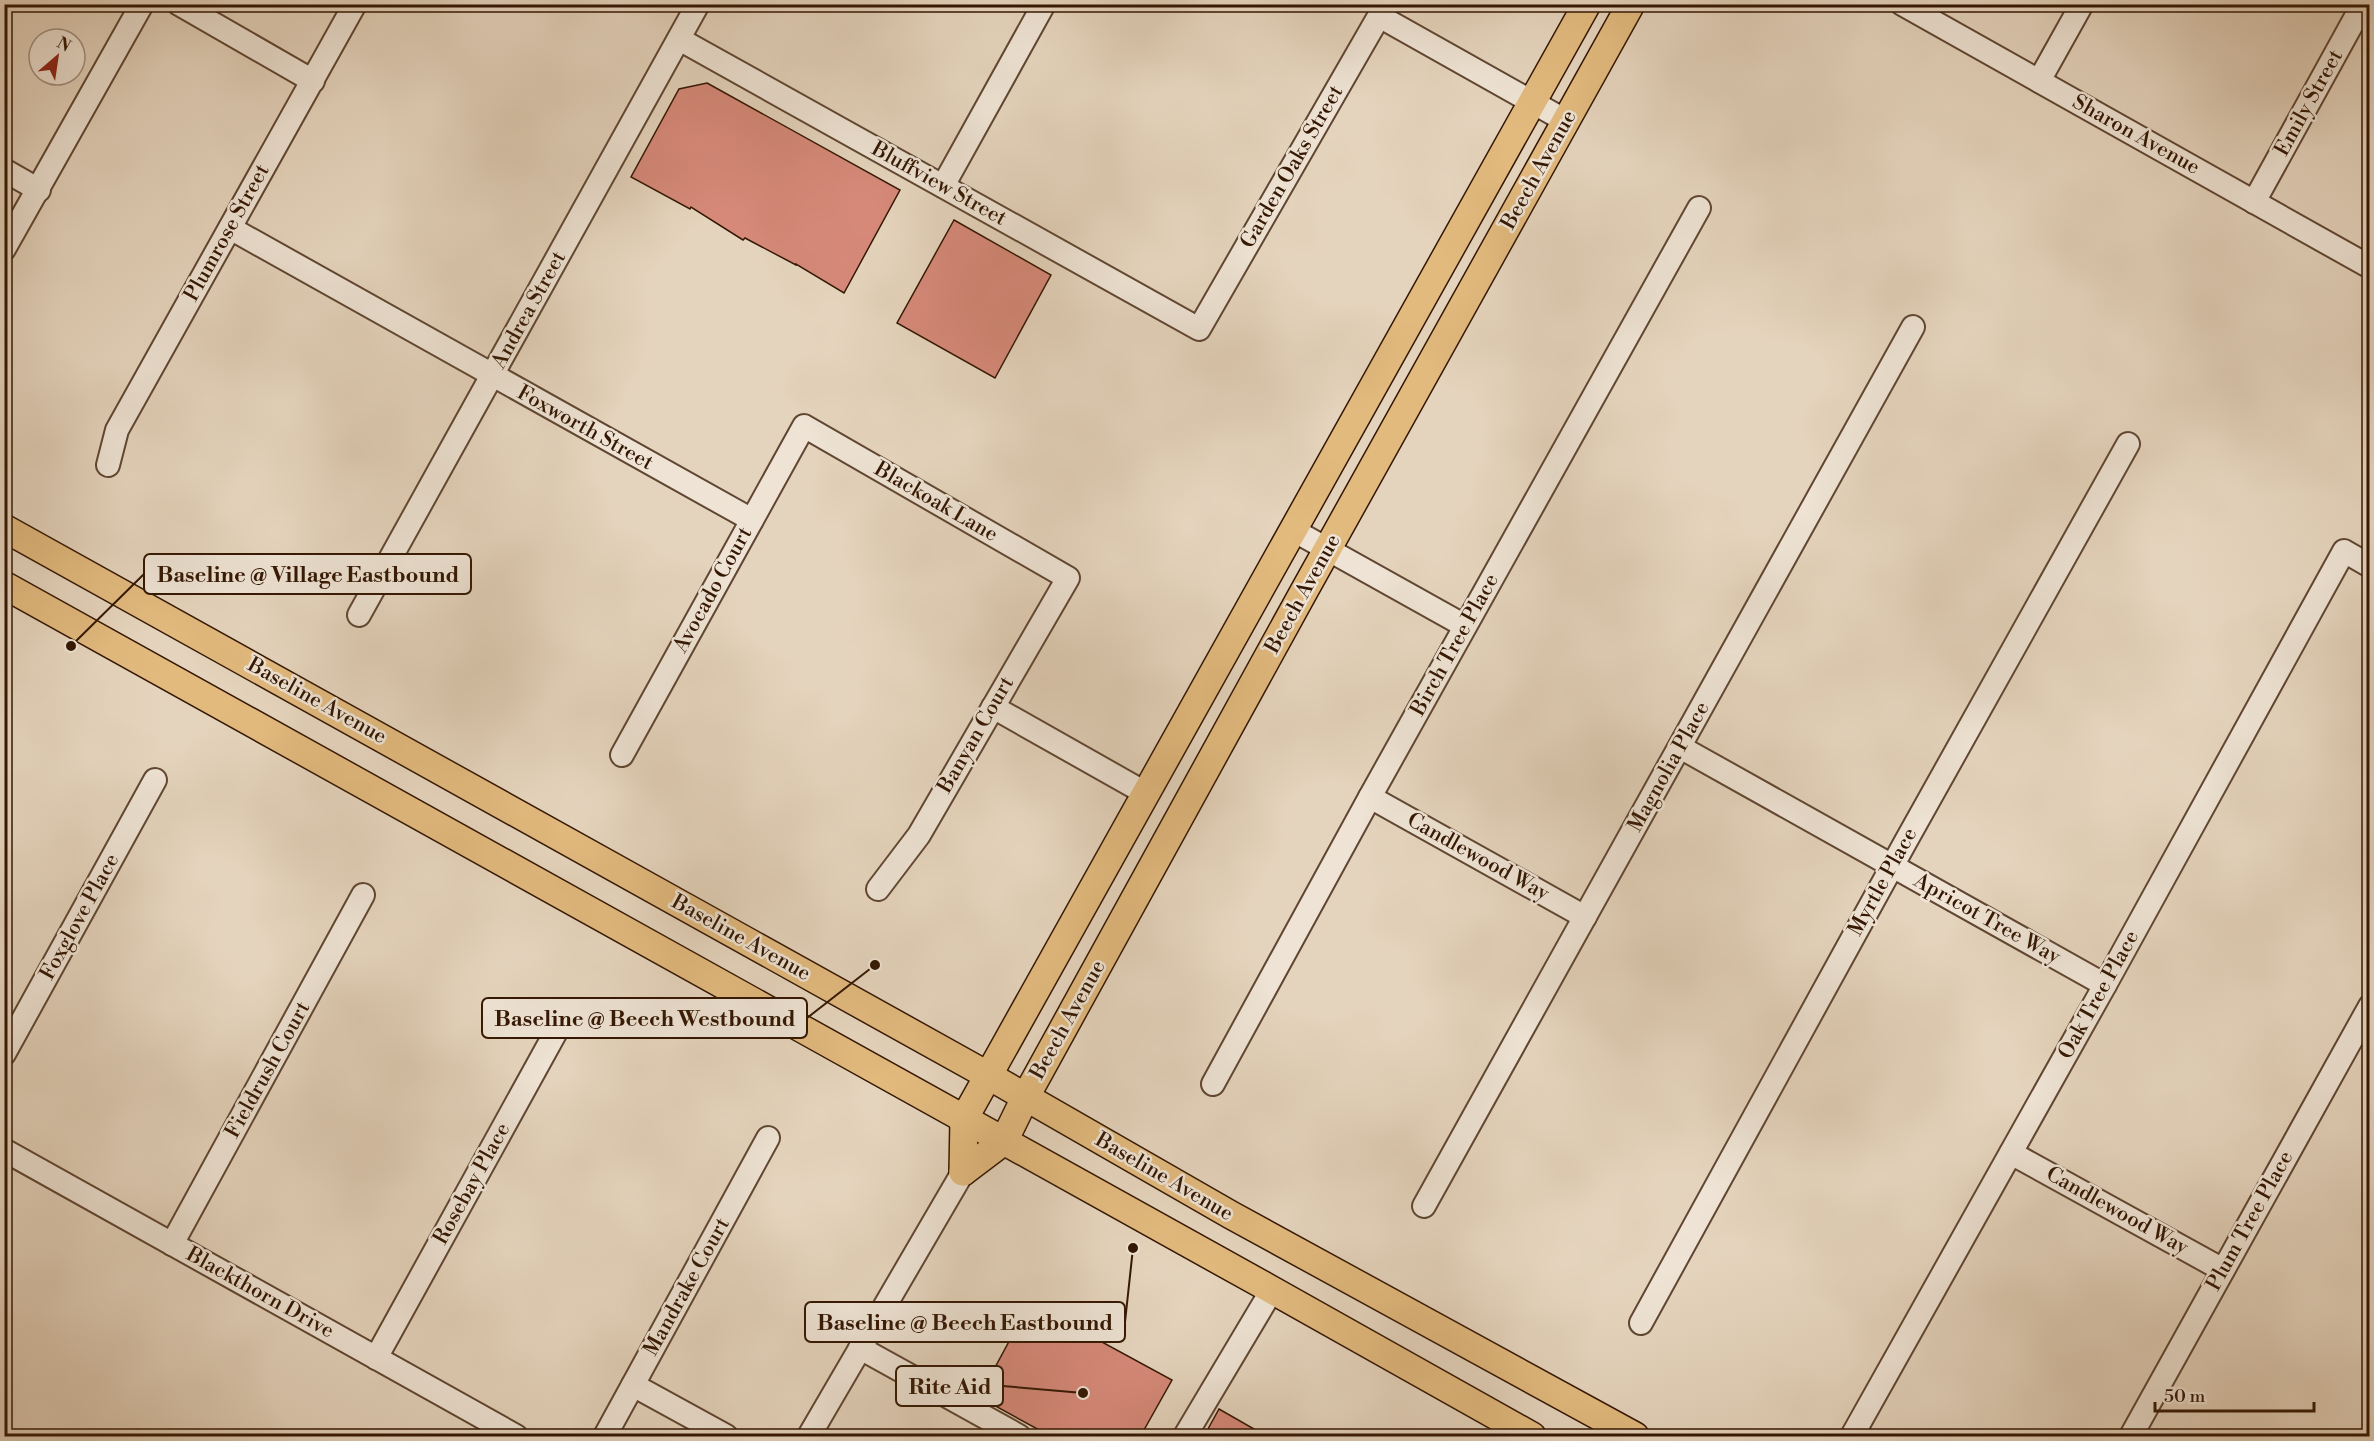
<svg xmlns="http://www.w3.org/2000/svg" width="2374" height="1441" viewBox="0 0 2374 1441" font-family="'Libre Bodoni',serif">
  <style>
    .building { fill: #d68979; stroke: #341703; stroke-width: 1.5 }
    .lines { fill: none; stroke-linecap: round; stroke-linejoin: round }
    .minor-casing { stroke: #604632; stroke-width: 26 }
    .major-casing { stroke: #341703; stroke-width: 30 }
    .minor { stroke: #eee3d4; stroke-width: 22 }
    .major { stroke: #e2ba7e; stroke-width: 27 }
    .labels { text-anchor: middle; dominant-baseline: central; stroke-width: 5; stroke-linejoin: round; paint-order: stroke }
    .street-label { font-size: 21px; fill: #341703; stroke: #eee3d4 }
    .leader { fill: none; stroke: #341703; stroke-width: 2 }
    .callout-dot { fill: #341703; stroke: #eee3d4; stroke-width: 2 }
    .callout { fill: #eee3d4; stroke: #341703; stroke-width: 2 }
    .callout-label { font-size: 22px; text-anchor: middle; font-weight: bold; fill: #341703 }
  </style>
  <rect width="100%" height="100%" fill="#e5d4bd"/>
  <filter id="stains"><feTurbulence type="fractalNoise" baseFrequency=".00333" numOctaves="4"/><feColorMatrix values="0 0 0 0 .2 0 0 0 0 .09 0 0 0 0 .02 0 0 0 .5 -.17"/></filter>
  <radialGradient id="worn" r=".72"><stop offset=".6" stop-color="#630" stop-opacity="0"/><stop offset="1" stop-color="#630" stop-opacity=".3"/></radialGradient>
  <g class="building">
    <polygon points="707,83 900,190 844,293 796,264 796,265 745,238 743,240 691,207 690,209 631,177 679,89"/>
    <polygon points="954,220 1051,275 995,378 897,323"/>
    <polygon points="1038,1310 1045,1311 1172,1380 1140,1437 1052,1437 979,1397 1019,1323 1029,1312"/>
    <polygon points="1219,1409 1268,1437 1208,1437 1211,1431 1208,1429"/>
  </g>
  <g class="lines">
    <defs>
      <g id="minor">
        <polyline points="179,4 313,81"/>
        <polyline points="1902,4 2370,267"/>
        <polyline points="1379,16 1566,121"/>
        <polyline points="679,39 1199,329 1386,4"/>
        <polyline points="2039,81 2082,4"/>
        <polyline points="4,170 39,190"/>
        <polyline points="943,186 1044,4"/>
        <polyline points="2254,202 2363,4"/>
        <polyline points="230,228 752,520"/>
        <polyline points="4,249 142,4"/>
        <polyline points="108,465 117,430 355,4"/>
        <polyline points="1293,530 1465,626"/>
        <polyline points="359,615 698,4"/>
        <polyline points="993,707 1147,794"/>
        <polyline points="1680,747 2105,985"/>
        <polyline points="622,755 804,426 1068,578 919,835 878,889"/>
        <polyline points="1370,797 1585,917"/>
        <polyline points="4,1054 155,780"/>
        <polyline points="1213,1084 1370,797 1699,208"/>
        <polyline points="4,1150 516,1436"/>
        <polyline points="2011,1153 2223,1270"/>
        <polyline points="1424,1206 1913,327"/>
        <polyline points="172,1244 363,895"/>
        <polyline points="1641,1323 1906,841 2128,444"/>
        <polyline points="860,1348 1019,1436"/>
        <polyline points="376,1358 568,1010"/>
        <polyline points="633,1385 726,1436"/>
        <polyline points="605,1436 768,1138"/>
        <polyline points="809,1436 963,1172"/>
        <polyline points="1185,1436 1272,1290"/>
        <polyline points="1852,1436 2105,985 2344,551 2370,566"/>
        <polyline points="2131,1436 2370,1006"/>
      </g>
      <g id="major">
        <polyline points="4,528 989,1076 1231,1215 1635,1436"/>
        <polyline points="4,585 1272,1290 1532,1436"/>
        <polyline points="963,1172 1004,1141 1025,1098 1303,593 1631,4"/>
        <polyline points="963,1172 964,1119 1587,4"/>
      </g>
    </defs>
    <use href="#minor" class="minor-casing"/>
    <use href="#major" class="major-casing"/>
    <use href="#minor" class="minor"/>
    <use href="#major" class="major"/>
  </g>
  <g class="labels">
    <g class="street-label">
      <text transform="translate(2309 103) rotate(-61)">Emily Street</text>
      <text transform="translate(2136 135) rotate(29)">Sharon Avenue</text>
      <text transform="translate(1292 167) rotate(-60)">Garden Oaks Street</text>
      <text transform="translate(1539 170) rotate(-61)">Beech Avenue</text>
      <text transform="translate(939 184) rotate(29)">Bluffview Street</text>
      <text transform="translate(227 233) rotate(-61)">Plumrose Street</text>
      <text transform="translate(529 310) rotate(-61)">Andrea Street</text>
      <text transform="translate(585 428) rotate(29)">Foxworth Street</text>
      <text transform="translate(936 502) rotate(30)">Blackoak Lane</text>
      <text transform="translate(713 590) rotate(-61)">Avocado Court</text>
      <text transform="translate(1303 594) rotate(-61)">Beech Avenue</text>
      <text transform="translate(1455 645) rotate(-61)">Birch Tree Place</text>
      <text transform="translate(317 701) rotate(29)">Baseline Avenue</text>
      <text transform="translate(976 735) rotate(-60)">Banyan Court</text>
      <text transform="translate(1669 767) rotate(-61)">Magnolia Place</text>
      <text transform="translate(1478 857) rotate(29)">Candlewood Way</text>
      <text transform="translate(1883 882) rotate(-61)">Myrtle Place</text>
      <text transform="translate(80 917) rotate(-61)">Foxglove Place</text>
      <text transform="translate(1987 919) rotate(29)">Apricot Tree Way</text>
      <text transform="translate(741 938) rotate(29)">Baseline Avenue</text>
      <text transform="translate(2099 995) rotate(-61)">Oak Tree Place</text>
      <text transform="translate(1068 1020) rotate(-61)">Beech Avenue</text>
      <text transform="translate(268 1070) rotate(-61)">Fieldrush Court</text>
      <text transform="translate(1164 1177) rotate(30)">Baseline Avenue</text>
      <text transform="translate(472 1184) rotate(-61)">Rosebay Place</text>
      <text transform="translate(2117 1211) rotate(29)">Candlewood Way</text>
      <text transform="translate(2250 1221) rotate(-61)">Plum Tree Place</text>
      <text transform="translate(687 1287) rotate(-61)">Mandrake Court</text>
      <text transform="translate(260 1293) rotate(29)">Blackthorn Drive</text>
    </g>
  </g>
  <path class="leader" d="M71 646L144 574M875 965L807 1018M1133 1248L1125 1322M1083 1393L1003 1386"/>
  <g class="callout-dot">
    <circle cx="71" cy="646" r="6"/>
    <circle cx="875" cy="965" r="6"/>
    <circle cx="1133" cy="1248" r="6"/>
    <circle cx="1083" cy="1393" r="6"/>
  </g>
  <g class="callout">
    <rect x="144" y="554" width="327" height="40" rx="6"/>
    <rect x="482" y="998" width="325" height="40" rx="6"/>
    <rect x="805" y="1302" width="320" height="40" rx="6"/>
    <rect x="896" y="1366" width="107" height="40" rx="6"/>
  </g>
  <g class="callout-label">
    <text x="308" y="582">Baseline @ Village Eastbound</text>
    <text x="645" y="1026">Baseline @ Beech Westbound</text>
    <text x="965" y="1330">Baseline @ Beech Eastbound</text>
    <text x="950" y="1394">Rite Aid</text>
  </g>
  <rect width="2374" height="1441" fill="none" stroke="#e5d4bd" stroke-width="24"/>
  <rect x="6" y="6" width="2362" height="1429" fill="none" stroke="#341703" stroke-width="3"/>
  <rect x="12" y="12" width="2350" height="1417" fill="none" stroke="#341703" stroke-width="1.5"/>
  <g transform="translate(57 57) rotate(29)"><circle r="28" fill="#eee3d4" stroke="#a49180" stroke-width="1.5"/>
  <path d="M0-4.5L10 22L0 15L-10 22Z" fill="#8f2418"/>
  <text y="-9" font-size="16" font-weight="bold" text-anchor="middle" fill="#341703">N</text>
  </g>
  <path d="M2155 1402v9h159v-9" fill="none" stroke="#341703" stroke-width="3"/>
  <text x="2164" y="1402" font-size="18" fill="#341703" stroke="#eee3d4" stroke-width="4.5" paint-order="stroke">50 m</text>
  <rect width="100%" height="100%" filter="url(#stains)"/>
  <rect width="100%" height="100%" fill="url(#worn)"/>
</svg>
